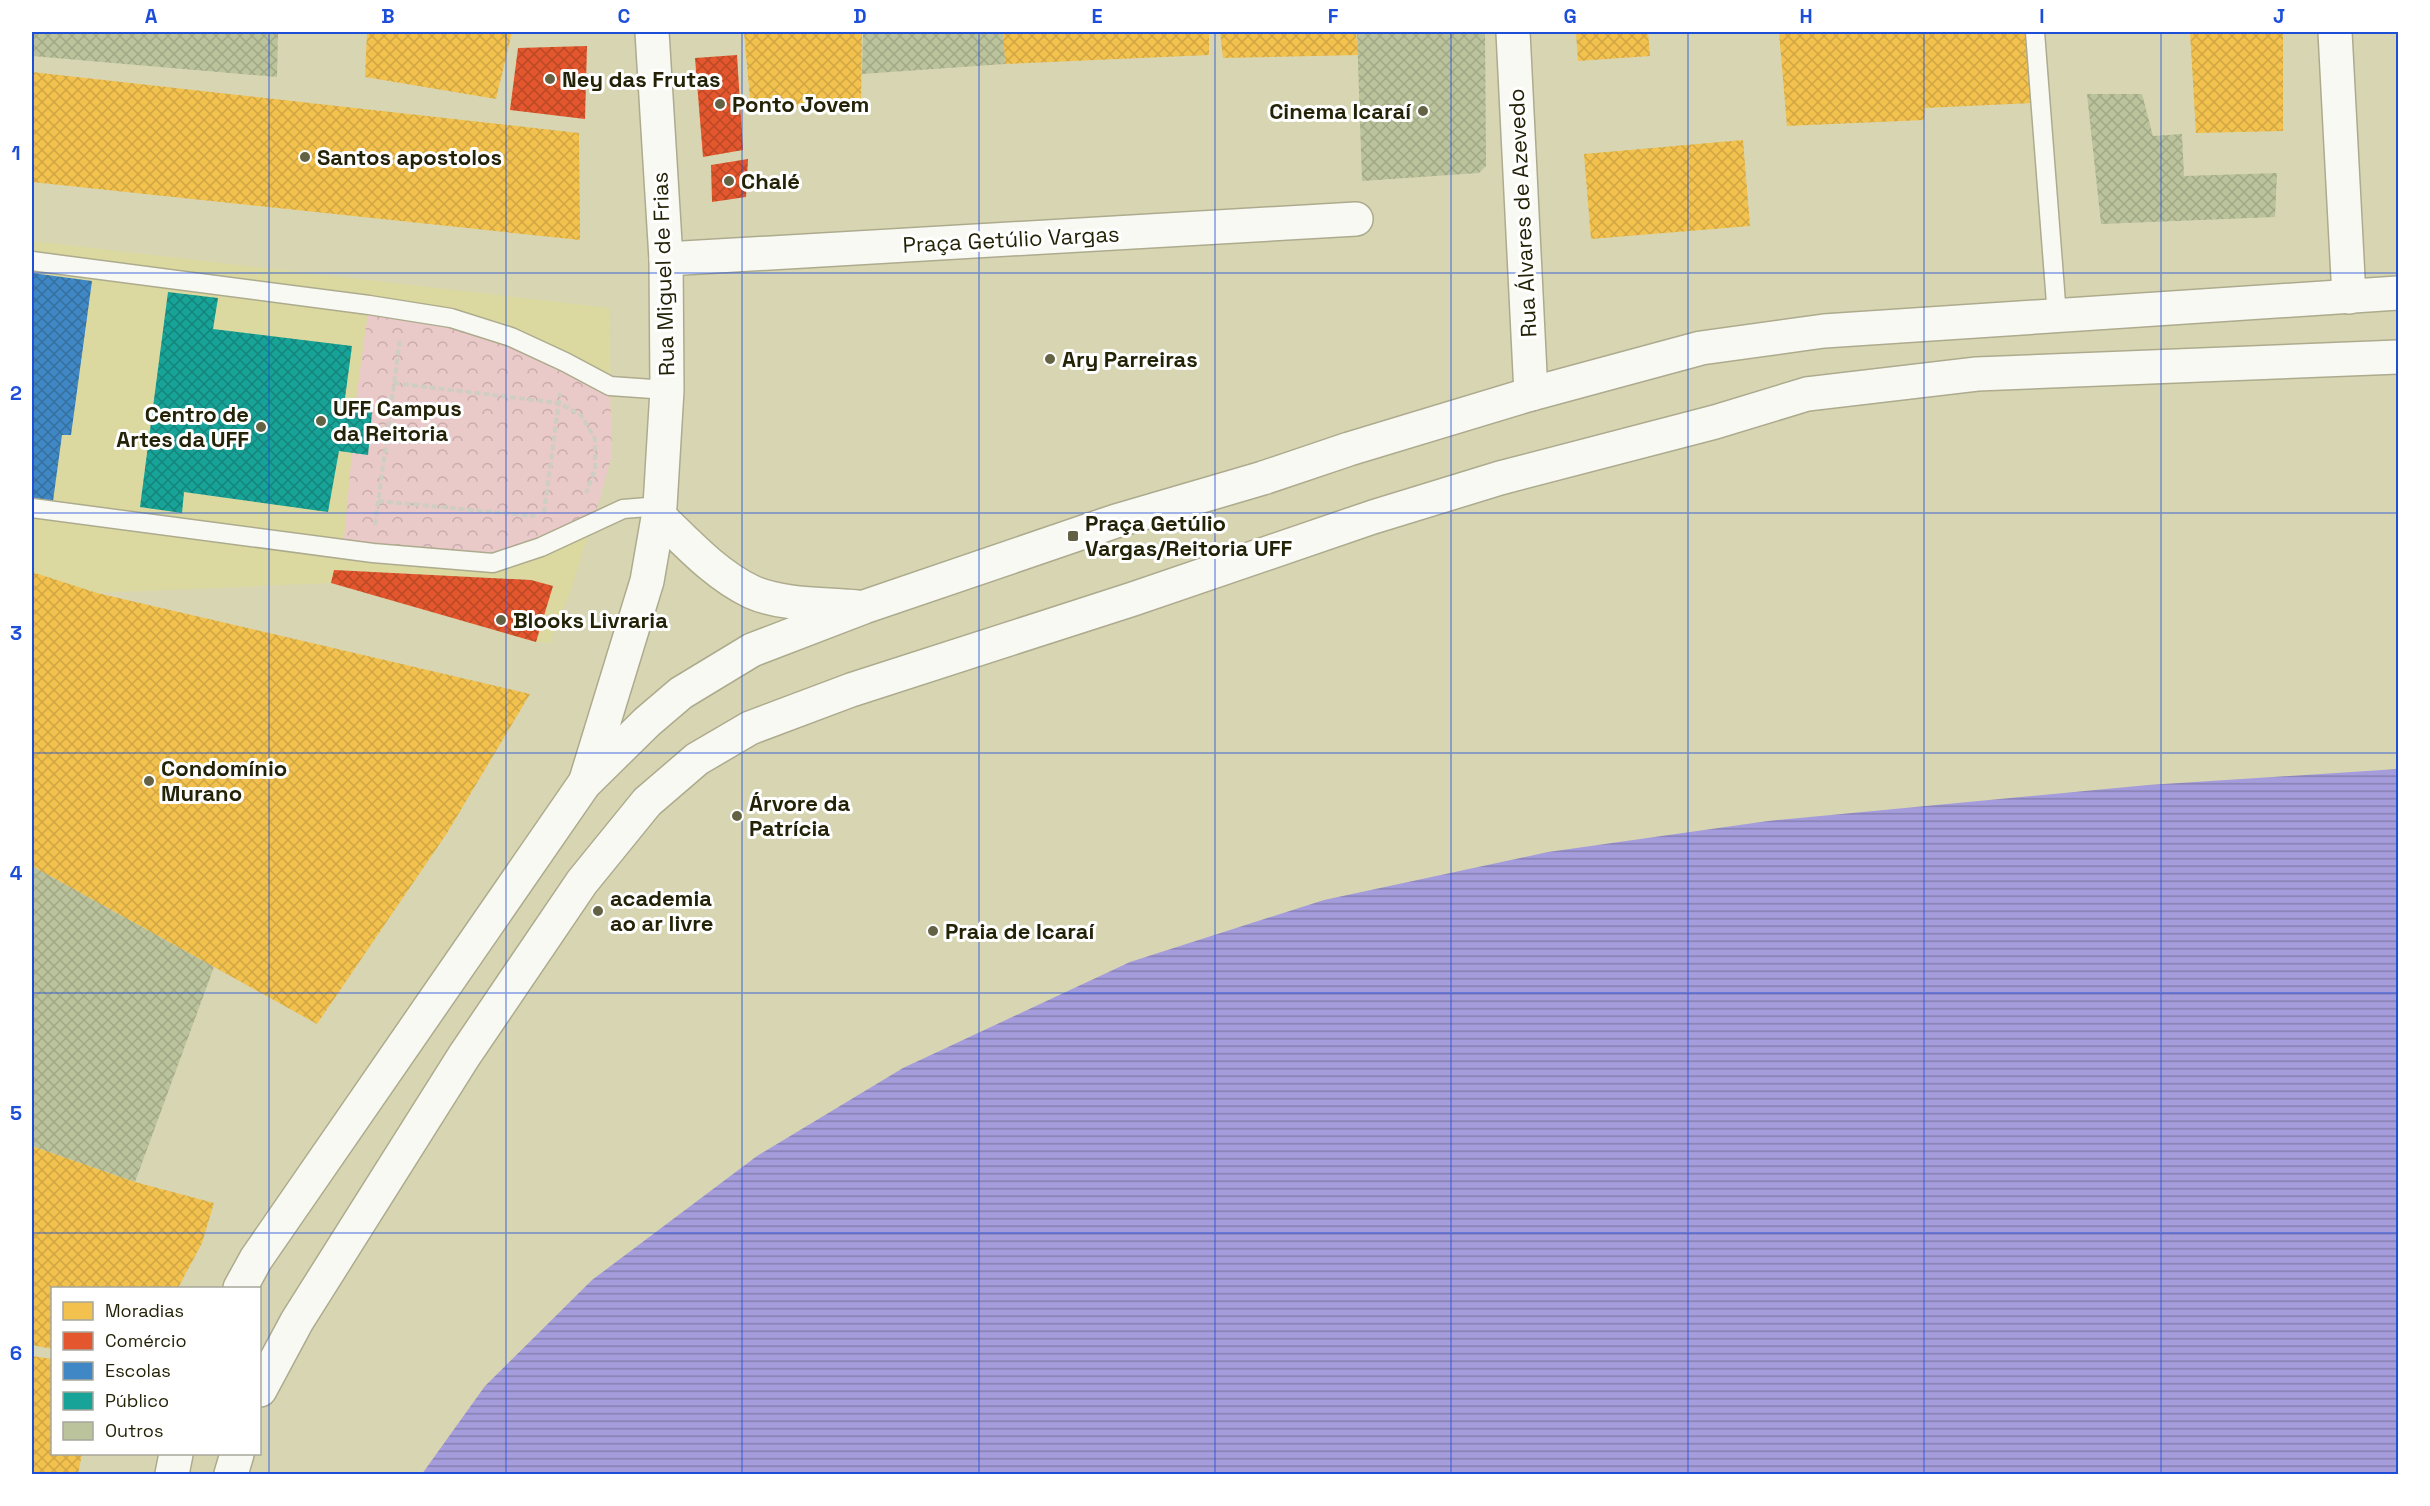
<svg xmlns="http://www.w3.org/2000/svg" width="2430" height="1506" viewBox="0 0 2430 1506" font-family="'Space Grotesk',sans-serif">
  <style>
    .built { fill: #dbd9a0 }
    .park { fill: url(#park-crowns) }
    .water { fill: url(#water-rules) }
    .homes { fill: url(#homes-cross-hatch) }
    .shops { fill: url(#shops-cross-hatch) }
    .schools { fill: url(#schools-cross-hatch) }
    .public { fill: url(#public-cross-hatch) }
    .building { fill: url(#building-cross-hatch) }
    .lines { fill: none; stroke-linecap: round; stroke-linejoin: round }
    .lane-casing { stroke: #adab8e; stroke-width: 21 }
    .street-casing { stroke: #adab8e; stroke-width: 36 }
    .secondary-casing { stroke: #adab8e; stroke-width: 36 }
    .path { stroke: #cecec3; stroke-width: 4; stroke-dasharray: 6 3; stroke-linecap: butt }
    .lane { stroke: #f9f9f3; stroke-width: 18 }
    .street { stroke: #f9f9f3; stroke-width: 33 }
    .secondary { stroke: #f9f9f3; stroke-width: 33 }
    .grid { fill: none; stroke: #1d4ed8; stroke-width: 1.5; stroke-opacity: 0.55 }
    .poi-dot { fill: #636244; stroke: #fff; stroke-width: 2 }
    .labels { text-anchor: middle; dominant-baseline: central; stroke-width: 6; stroke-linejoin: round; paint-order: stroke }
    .poi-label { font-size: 22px; font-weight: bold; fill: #242308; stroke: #fff; text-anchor: start }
    .street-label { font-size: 22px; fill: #242308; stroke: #fff }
    .neatline { fill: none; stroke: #1d4ed8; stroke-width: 2 }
    .grid-label { font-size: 20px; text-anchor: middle; font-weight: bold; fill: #1d4ed8 }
  </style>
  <defs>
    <pattern id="park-crowns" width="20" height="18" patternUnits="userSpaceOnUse" patternTransform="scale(1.5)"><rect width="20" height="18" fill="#eac9c9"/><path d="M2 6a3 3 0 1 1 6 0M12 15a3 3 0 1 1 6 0" fill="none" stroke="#c9acab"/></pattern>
    <pattern id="water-rules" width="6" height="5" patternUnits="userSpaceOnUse" patternTransform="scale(1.5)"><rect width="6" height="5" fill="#a59cdc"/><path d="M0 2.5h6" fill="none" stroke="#867fb0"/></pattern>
    <pattern id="homes-cross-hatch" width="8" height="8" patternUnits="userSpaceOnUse" patternTransform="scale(1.5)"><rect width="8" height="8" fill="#f2c14e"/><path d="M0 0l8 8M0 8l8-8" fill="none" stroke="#cfa643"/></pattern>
    <pattern id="shops-cross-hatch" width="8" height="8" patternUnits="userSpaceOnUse" patternTransform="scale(1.5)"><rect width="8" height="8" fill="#e4572e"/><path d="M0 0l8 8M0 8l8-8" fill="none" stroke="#b94825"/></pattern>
    <pattern id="schools-cross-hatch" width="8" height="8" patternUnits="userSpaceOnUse" patternTransform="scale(1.5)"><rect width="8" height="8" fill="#3f88c5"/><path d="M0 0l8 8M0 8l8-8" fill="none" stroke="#356f9e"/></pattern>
    <pattern id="public-cross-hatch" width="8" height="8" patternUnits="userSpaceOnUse" patternTransform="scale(1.5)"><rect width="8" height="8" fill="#17a398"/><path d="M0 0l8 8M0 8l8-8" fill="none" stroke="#15847a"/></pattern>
    <pattern id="building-cross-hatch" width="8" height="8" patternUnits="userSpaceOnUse" patternTransform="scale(1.5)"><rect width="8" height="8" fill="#bbc39c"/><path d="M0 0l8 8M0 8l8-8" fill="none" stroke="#a1a785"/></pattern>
  </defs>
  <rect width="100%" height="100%" fill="#d8d6b2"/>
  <polygon class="built" points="32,241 609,308 612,455 572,587 550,643 536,642 331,583 97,593 32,572"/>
  <polygon class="park" points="369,305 451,318 610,386 612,455 592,525 493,563 343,549 352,453 368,454 373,403 356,400"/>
  <polygon class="water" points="2398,769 2398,1474 422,1474 485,1386 592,1280 757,1156 903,1068 1130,962 1324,900 1548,852 1768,821 2148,785"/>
  <g class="homes">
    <polygon points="367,32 512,32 496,99 365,77"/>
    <polygon points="744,32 862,32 861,105 751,110"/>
    <polygon points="1003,32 1209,32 1209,55 1005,64"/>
    <polygon points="1220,32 1356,32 1358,55 1223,58"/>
    <polygon points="1576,32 1648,32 1650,56 1578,61"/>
    <polygon points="1779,32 2027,32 2033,103 1925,108 1924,120 1787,126"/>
    <polygon points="2190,32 2283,32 2283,131 2196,133"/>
    <polygon points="32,72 579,133 580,240 32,182"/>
    <polygon points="1743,140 1750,226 1591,239 1584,154"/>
    <polygon points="32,572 97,593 530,694 447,833 317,1024 32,866"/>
    <polygon points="32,1146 135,1182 214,1203 202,1243 178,1288 52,1288 52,1349 32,1345"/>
    <polygon points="32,1356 52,1359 52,1454 82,1454 78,1474 32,1474"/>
  </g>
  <g class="shops">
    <polygon points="587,46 585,119 510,110 518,48"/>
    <polygon points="737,55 743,150 703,157 695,58"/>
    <polygon points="748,159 746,197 712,202 711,165"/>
    <polygon points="334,570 531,580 553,586 536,642 331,583"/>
  </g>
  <polygon class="schools" points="32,273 92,281 71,435 62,435 53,501 32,498"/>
  <polygon class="public" points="168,292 218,298 213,329 352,346 345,398 373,402 368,455 339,451 328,512 184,492 182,513 140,507"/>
  <g class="building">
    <polygon points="32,32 278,32 277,77 32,56"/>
    <polygon points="863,32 1003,32 1005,64 862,74"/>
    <polygon points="1357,32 1485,32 1486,166 1479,173 1362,181"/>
    <polygon points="2087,94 2142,94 2153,136 2182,134 2184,176 2277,173 2275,217 2101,224"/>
    <polygon points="32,866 214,967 135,1182 32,1146"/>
  </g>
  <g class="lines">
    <defs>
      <g id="lane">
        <polyline points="2035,32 2057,316"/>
        <polyline points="32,261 369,305 451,318 511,337 565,362 610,386 667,390"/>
        <polyline points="32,508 373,553 493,563 541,547 623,509 660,506"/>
      </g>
      <g id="street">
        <polyline points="1513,32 1531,394"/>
        <polyline points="2335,32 2349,297"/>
        <polyline points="666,259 1356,219"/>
        <polyline points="260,1390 297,1321 464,1056 582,882 647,802 697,759 750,728 851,690 1133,599 1373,517 1500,478 1715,422 1807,394 1977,374 2398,357"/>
        <polyline points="231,1474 237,1454"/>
      </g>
      <g id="secondary">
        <path d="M 659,516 C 687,543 716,575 752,592 C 781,605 825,604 857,607"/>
        <polyline points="586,780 647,581 660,506 667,390 666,259 652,32"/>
        <polyline points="240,1288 256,1259 584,784 647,722 681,693 752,650 864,607 1116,521 1263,478 1349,449 1531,394 1701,348 1824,331 2398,293"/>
        <polyline points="172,1474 176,1454"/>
      </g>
    </defs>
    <use href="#lane" class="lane-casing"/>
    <use href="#street" class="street-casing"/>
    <use href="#secondary" class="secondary-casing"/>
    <g class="path">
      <polyline points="394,383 559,403 581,415 595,439 595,469 586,493"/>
      <polyline points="378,501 535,516"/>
      <polyline points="544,513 560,393"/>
      <polyline points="375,525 400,339"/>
    </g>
    <use href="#lane" class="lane"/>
    <use href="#street" class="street"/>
    <use href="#secondary" class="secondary"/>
  </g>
  <path class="grid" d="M 269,32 L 269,1474M 506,32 L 506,1474M 742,32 L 742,1474M 979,32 L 979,1474M 1215,32 L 1215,1474M 1451,32 L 1451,1474M 1688,32 L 1688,1474M 1924,32 L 1924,1474M 2161,32 L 2161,1474M 32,273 L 2398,273M 32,513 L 2398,513M 32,753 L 2398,753M 32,993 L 2398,993M 32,1233 L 2398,1233"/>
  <g class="poi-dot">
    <circle cx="550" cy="79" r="6"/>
    <circle cx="720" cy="104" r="6"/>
    <circle cx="1423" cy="111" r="6"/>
    <circle cx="305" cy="157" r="6"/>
    <circle cx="729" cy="181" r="6"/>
    <circle cx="1050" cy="359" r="6"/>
    <circle cx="321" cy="421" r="6"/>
    <circle cx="261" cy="427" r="6"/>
    <rect x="1067" y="530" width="12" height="12" rx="3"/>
    <circle cx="501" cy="620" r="6"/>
    <circle cx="149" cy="781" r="6"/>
    <circle cx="737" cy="816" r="6"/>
    <circle cx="598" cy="911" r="6"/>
    <circle cx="933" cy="931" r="6"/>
  </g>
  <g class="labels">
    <g class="poi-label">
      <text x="562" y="79">Ney das Frutas</text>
      <text x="732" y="104">Ponto Jovem</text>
      <text x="1411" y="111" text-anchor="end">Cinema Icaraí</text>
      <text x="317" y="157">Santos apostolos</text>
      <text x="741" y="181">Chalé</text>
      <text x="1062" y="359">Ary Parreiras</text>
      <text x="333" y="408">UFF Campus<tspan x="333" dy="25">da Reitoria</tspan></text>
      <text x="249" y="414" text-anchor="end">Centro de<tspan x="249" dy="25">Artes da UFF</tspan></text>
      <text x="1085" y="523">Praça Getúlio<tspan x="1085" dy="25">Vargas/Reitoria UFF</tspan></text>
      <text x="513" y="620">Blooks Livraria</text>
      <text x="161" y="768">Condomínio<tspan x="161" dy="25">Murano</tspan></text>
      <text x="749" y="803">Árvore da<tspan x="749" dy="25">Patrícia</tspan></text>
      <text x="610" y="898">academia<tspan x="610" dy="25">ao ar livre</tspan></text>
      <text x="945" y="931">Praia de Icaraí</text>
    </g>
    <g class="street-label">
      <text transform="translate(1522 213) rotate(-93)">Rua Álvares de Azevedo</text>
      <text transform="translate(1011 239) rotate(-3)">Praça Getúlio Vargas</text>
      <text transform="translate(663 274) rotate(-92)">Rua Miguel de Frias</text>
    </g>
  </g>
  <rect width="2430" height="1506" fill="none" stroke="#ffffff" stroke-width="66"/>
  <rect x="51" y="1287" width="210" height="168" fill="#ffffff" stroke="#a7a79c" stroke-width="1.5"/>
  <rect x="63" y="1302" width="30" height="18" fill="#f2c14e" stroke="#a7a79c" stroke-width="1.5"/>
  <text x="105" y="1317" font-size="18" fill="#242308">Moradias</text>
  <rect x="63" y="1332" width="30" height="18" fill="#e4572e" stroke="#a7a79c" stroke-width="1.5"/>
  <text x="105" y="1347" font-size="18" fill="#242308">Comércio</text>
  <rect x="63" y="1362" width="30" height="18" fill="#3f88c5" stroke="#a7a79c" stroke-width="1.5"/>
  <text x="105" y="1377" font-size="18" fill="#242308">Escolas</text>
  <rect x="63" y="1392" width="30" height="18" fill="#17a398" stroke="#a7a79c" stroke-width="1.5"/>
  <text x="105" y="1407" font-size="18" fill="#242308">Público</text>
  <rect x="63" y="1422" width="30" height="18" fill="#bbc39c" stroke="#a7a79c" stroke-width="1.5"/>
  <text x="105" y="1437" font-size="18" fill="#242308">Outros</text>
  <rect x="33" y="33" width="2364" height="1440" class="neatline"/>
  <g class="grid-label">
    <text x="151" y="23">A</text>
    <text x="388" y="23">B</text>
    <text x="624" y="23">C</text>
    <text x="860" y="23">D</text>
    <text x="1097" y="23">E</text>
    <text x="1333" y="23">F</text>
    <text x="1570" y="23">G</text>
    <text x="1806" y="23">H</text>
    <text x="2042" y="23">I</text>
    <text x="2279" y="23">J</text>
    <text x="16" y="160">1</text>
    <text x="16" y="400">2</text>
    <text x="16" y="640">3</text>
    <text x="16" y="880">4</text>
    <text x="16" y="1120">5</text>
    <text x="16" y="1360">6</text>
  </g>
</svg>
